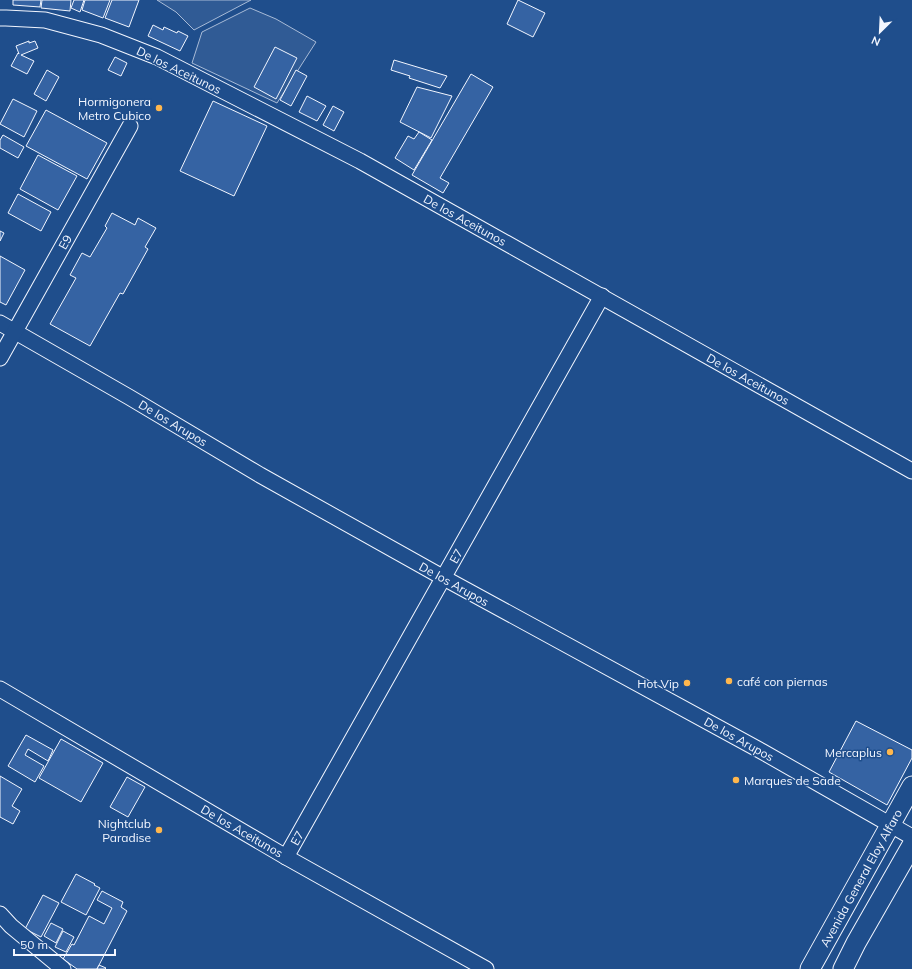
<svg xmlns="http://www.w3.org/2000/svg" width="912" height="969" viewBox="0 0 912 969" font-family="Mulish,sans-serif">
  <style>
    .built { fill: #305b95; stroke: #a8bbd7 }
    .building { fill: #3563a3; stroke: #f2f6ff }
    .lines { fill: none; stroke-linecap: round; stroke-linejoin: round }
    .minor-casing { stroke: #f2f6ff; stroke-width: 17 }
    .major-casing { stroke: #f2f6ff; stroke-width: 21 }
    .minor { stroke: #1f4e8c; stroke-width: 15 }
    .major { stroke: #1f4e8c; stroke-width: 19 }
    .poi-dot { fill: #ffb74d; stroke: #1f4e8c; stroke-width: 1.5 }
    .labels { text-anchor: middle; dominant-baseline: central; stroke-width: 3; stroke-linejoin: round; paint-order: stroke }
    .street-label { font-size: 12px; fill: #f2f6ff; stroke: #1f4e8c }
    .poi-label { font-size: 12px; fill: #f2f6ff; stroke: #1f4e8c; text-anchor: end }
  </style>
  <rect width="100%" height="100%" fill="#1f4e8c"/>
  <g class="built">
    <polygon points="157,0 251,0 194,30 176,12"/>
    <polygon points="250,8 276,19 316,42 277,103 192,63 202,32"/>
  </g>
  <g class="building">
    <polygon points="13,0 41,0 40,7 13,5"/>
    <polygon points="42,0 71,0 70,11 41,8"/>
    <polygon points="74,0 84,0 80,12 71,8"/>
    <polygon points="85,0 110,0 103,18 82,10"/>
    <polygon points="112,0 139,0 129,27 105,18"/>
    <polygon points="518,0 545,13 533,37 507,24"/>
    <polygon points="153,25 163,30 164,27 177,33 178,31 188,36 180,51 148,36"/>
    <polygon points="29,41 29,43 35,41 38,48 21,55 34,61 27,74 11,66 18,53 19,54 16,46"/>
    <polygon points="275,47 297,58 276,99 254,87"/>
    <polygon points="115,57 127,63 121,76 108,70"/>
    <polygon points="394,60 447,76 440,88 409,78 410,76 391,70"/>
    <polygon points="47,70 59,77 46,101 34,94"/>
    <polygon points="296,70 307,76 291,106 280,100"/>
    <polygon points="471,74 493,87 440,178 449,183 443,193 412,175"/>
    <polygon points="417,87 452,96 431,138 400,122"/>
    <polygon points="307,96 326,106 317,121 299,112"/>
    <polygon points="13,99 37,111 24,137 0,124"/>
    <polygon points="213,101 267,126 234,196 180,171"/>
    <polygon points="333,106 344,112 334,131 323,125"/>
    <polygon points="46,110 107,143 87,179 26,146"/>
    <polygon points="419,132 432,140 414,170 395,158 408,136 414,139"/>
    <polygon points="3,135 24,147 18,158 0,148 0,140"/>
    <polygon points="38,155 77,176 58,210 20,189"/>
    <polygon points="18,194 51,212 41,231 8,213"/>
    <polygon points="112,213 135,225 138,218 156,228 145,247 148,249 123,294 120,293 90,346 50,324 76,278 70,275 82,253 90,257 107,228 105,226"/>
    <polygon points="0,231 4,233 0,241"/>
    <polygon points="0,256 25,270 6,305 0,302"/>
    <polygon points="856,721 912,750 912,758 887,805 829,772"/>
    <polygon points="26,735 53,750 48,761 28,749 25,755 44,766 35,782 8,766"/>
    <polygon points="61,739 103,763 81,802 39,778"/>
    <polygon points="0,776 22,789 12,806 20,811 13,824 0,817"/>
    <polygon points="127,777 145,787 128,817 110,807"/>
    <polygon points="76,874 95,884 94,885 100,888 86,915 61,902"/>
    <polygon points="102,891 123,902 121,907 127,911 97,969 77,969 63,959 72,944 74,945 89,916 104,924 112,908 97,900"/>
    <polygon points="43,895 59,903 41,937 25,929"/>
    <polygon points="51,923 63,929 56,943 44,936"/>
    <polygon points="63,931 74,937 66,952 55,947"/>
    <polygon points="99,965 106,968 105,969 97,969"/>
  </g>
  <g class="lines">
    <defs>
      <g id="minor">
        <polyline points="0,18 6,18 45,20 101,35 157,57 360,161 912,471"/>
        <polyline points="0,323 129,397 260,475 444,578 763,752 912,837"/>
        <polyline points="0,358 130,126"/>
        <polyline points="0,689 286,857 486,969"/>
        <polyline points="286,857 602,296"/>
        <polyline points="0,914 11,926 63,969"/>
      </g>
      <g id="major">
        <polyline points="810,969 912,786"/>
        <polyline points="843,969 856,943 912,845"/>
      </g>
    </defs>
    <use href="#minor" class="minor-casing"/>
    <use href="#major" class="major-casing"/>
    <use href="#minor" class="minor"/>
    <use href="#major" class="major"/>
  </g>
  <g class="poi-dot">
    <circle cx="159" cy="108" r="4"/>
    <circle cx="729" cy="681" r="4"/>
    <circle cx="687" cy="683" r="4"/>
    <circle cx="890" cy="752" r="4"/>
    <circle cx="736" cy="780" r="4"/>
    <circle cx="159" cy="830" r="4"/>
  </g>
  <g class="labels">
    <g class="street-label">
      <text transform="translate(179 70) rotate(26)">De los Aceitunos</text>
      <text transform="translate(465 220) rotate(29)">De los Aceitunos</text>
      <text transform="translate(65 242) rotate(-61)">E9</text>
      <text transform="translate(748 379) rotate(29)">De los Aceitunos</text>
      <text transform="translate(173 423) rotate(31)">De los Arupos</text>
      <text transform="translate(456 556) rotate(-61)">E7</text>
      <text transform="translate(454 584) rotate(29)">De los Arupos</text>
      <text transform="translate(739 739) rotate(29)">De los Arupos</text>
      <text transform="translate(242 831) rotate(30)">De los Aceitunos</text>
      <text transform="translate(297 838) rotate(-61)">E7</text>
      <text transform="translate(861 878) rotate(-61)">Avenida General Eloy Alfaro</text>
    </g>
    <g class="poi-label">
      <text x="151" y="101">Hormigonera<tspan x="151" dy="14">Metro Cubico</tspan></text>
      <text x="737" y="681" text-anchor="start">café con piernas</text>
      <text x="679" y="683">Hot Vip</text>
      <text x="882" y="752">Mercaplus</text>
      <text x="744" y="780" text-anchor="start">Marques de Sade</text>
      <text x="151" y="823">Nightclub<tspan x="151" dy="14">Paradise</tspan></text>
    </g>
  </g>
  <g transform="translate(880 32) rotate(204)" stroke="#1f4e8c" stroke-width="3" paint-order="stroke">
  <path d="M0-3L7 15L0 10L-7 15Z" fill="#f2f6ff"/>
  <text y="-6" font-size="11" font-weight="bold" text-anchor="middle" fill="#f2f6ff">N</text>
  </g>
  <path d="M14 949v6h101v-6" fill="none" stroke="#f2f6ff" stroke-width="2"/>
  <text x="20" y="949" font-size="12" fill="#f2f6ff" stroke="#1f4e8c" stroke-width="3" paint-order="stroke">50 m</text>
</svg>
